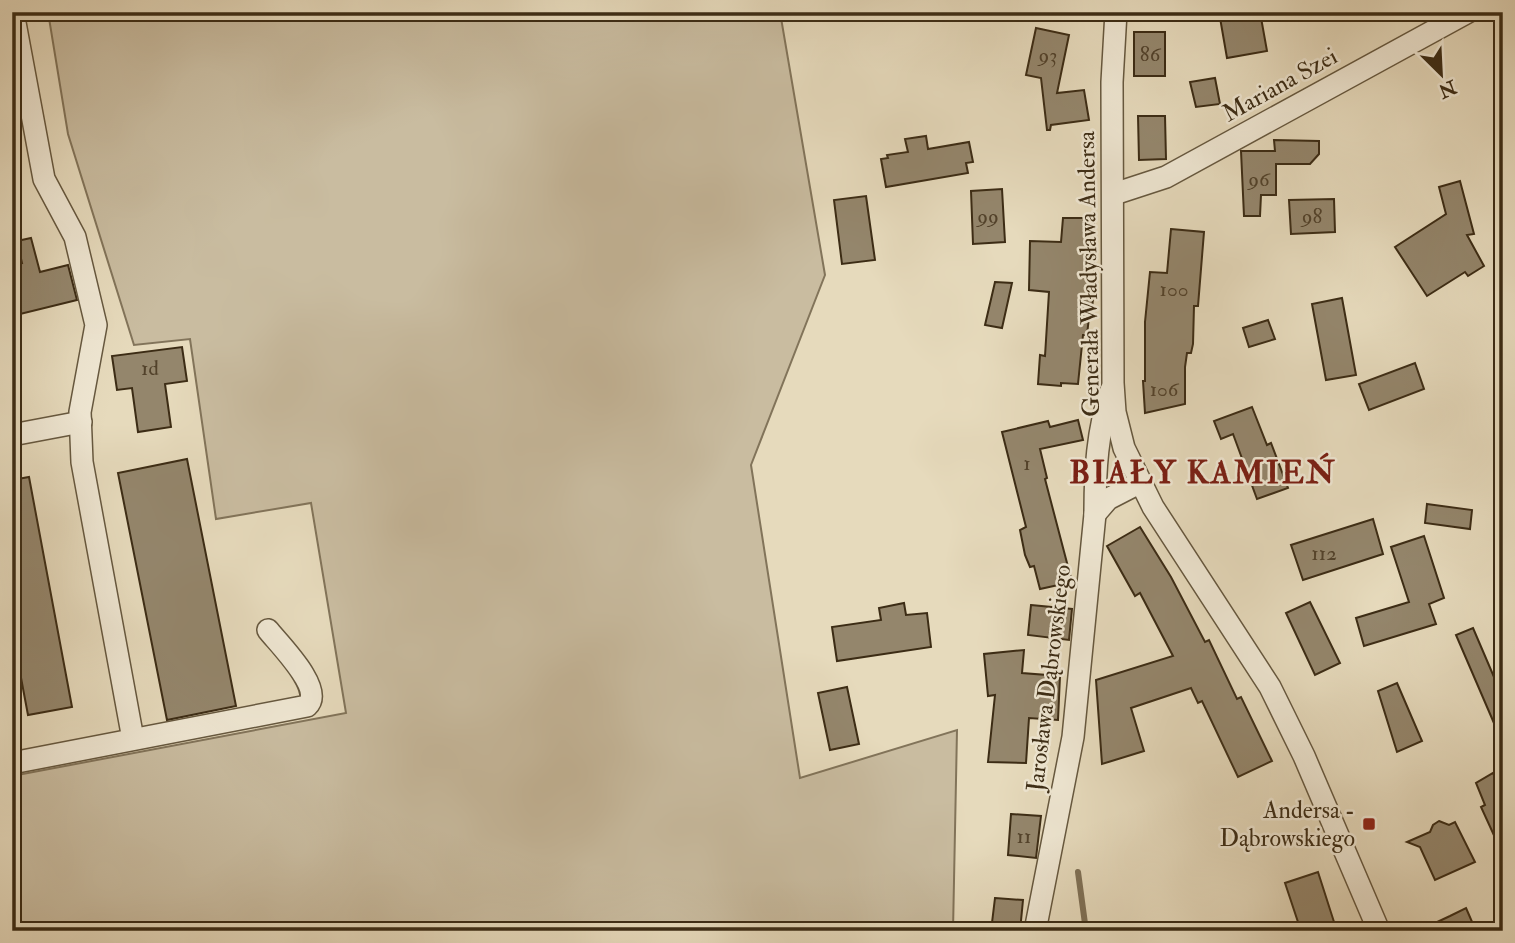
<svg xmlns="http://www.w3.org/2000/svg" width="1515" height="943" viewBox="0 0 1515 943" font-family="'IM FELL Double Pica',serif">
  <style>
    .green { fill: #c9bca0; stroke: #82745a; stroke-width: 2 }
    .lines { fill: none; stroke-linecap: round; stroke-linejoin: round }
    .stream { stroke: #7f7157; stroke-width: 6 }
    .building { fill: #94866c; stroke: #3c2c15; stroke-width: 2 }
    .minor-casing { stroke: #66583f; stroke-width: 24 }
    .minor { stroke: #efe7d3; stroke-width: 21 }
    .poi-dot { fill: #8f2418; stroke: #efe7d3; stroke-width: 2.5 }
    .labels { text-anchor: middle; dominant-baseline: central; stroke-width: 5; stroke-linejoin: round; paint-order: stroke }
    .number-label { font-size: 21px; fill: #52422b }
    .street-label { font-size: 24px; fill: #3c2c15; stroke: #efe7d3 }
    .poi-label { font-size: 24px; fill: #3c2c15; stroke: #efe7d3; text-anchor: end }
    .district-label { font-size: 32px; font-weight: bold; letter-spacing: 2px; fill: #7a1f14; stroke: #efe7d3 }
  </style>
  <rect width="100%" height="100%" fill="#e6dabc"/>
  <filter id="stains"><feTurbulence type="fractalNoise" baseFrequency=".00286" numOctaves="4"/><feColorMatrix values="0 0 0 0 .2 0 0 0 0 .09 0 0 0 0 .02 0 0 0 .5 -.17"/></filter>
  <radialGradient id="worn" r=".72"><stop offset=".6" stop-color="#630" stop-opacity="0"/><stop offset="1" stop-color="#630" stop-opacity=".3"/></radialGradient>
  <polygon class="green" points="48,12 780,12 825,275 751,465 800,778 957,730 953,931 12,931 12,776 346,713 311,503 216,519 190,339 134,345 68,134"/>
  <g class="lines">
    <polyline class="stream" points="1078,872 1086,931"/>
  </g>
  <g class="building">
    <polygon points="1219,12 1260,12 1267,51 1227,58"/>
    <polygon points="1036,28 1069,35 1057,93 1084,90 1089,120 1051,125 1050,130 1047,130 1041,78 1026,75"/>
    <rect x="1134" y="32" width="31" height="44"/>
    <polygon points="1215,78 1220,104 1196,107 1190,82"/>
    <polygon points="1138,116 1165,116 1166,159 1139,160"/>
    <polygon points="926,136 928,149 969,142 973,162 966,163 968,173 886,187 881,159 888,158 887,155 908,152 905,139"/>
    <polygon points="1274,140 1319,141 1319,154 1310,164 1276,164 1276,195 1261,195 1260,216 1244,216 1241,151 1275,151"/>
    <polygon points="1460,181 1474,234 1467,235 1484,266 1468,276 1465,272 1427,296 1395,247 1446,214 1439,187"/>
    <polygon points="1002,189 1005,242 973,244 971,191"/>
    <polygon points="866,196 875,260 842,264 834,200"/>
    <polygon points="1334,199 1335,232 1291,234 1289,200"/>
    <polygon points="1063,218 1094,218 1094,290 1092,308 1090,308 1087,335 1083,335 1078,384 1061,383 1061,386 1038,384 1040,355 1045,356 1049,292 1029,290 1030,241 1061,242"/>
    <polygon points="1171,229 1204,232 1198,306 1194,306 1193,344 1191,353 1187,353 1185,367 1185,404 1145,413 1143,381 1145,381 1145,322 1150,272 1167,273"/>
    <polygon points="31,238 40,272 68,265 77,300 12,316 12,264 22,263 17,241"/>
    <polygon points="995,282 1012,283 1002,328 985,325"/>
    <polygon points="1342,298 1356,375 1326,380 1312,304"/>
    <polygon points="1268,320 1275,339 1249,347 1243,328"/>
    <polygon points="182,347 187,381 165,384 171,427 138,432 132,388 117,390 112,356"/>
    <polygon points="1415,363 1424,389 1369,410 1359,384"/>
    <polygon points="1252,407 1267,445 1271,443 1288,488 1257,499 1233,434 1221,439 1214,421"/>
    <polygon points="1078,420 1083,440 1040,449 1047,478 1045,479 1072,582 1040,589 1034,566 1030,567 1025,555 1020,530 1026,527 1002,432 1048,421 1050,427"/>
    <polygon points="187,459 236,706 167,720 118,473"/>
    <polygon points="29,477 72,707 28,715 12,630 12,480"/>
    <polygon points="1427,504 1472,510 1470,529 1425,523"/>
    <polygon points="1373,519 1383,554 1303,580 1291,545"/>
    <polygon points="1140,527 1171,577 1205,642 1209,640 1237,699 1241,697 1272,761 1238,777 1202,701 1198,703 1191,688 1131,708 1144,751 1102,764 1096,680 1173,656 1140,593 1135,596 1107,546"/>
    <polygon points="1424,536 1444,598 1429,604 1436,624 1364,646 1356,618 1409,602 1391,547"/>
    <polygon points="1310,602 1340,663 1315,675 1286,613"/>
    <polygon points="904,603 906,615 927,613 931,647 837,661 832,627 881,620 879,608"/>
    <polygon points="1031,605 1072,609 1069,640 1028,635"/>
    <polygon points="1473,628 1503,698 1503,744 1456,635"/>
    <polygon points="1024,650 1022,673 1060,676 1058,720 1029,718 1026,763 988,762 995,695 988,696 984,654"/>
    <polygon points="1397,683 1422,741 1397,752 1378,691"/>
    <polygon points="847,687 859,744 830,750 818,693"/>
    <polygon points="1493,773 1503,795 1503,855 1481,807 1485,805 1476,783"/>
    <polygon points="1011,814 1041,816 1036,858 1008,855"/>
    <polygon points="1439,821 1449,825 1455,822 1475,862 1435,880 1420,847 1407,842 1430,832 1433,825"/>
    <polygon points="1318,872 1335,925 1317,931 1301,931 1285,883"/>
    <polygon points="995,898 1023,900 1020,931 991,931"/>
    <polygon points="1466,908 1476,931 1418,931 1450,916"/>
  </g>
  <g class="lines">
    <defs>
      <g id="minor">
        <polyline points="13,12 44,179 75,237 96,325 80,412 82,462 133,739"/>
        <polyline points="1116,12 1112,82 1113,383 1115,412 1124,448 1153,507 1270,687 1304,756 1379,931"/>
        <polyline points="1114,194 1166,177 1468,12"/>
        <polyline points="12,435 81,422"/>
        <polyline points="1095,514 1108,499 1141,482"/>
        <path d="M 12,763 L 307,706 C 325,689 279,644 268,630"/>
        <path d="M 1035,931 L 1073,737 L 1095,514 C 1095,472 1097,430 1111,390"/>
      </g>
    </defs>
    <use href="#minor" class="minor-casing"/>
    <use href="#minor" class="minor"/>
  </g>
  <rect class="poi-dot" x="1362" y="817" width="14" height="14" rx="3.5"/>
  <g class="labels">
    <g class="number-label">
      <text x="1150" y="54">86</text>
      <text x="1048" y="55">93</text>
      <text x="1259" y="179">96</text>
      <text x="988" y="216">99</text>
      <text x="1312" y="216">98</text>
      <text x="1174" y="289">100</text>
      <text x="150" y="368">1d</text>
      <text x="1164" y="389">106</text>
      <text x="1027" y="463">1</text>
      <text x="1324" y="553">112</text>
      <text x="1024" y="836">11</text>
    </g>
    <g class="street-label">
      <text transform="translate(1280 85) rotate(-29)">Mariana Szei</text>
      <text transform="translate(1089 274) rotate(-91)">Generała Władysława Andersa</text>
      <text transform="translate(1049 678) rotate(-83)">Jarosława Dąbrowskiego</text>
    </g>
    <g class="poi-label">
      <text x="1355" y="810">Andersa -<tspan x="1355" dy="28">Dąbrowskiego</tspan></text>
    </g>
    <g class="district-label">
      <text x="1203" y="473">BIAŁY KAMIEŃ</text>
    </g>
  </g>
  <rect width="1515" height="943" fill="none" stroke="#e6dabc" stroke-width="42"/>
  <rect x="14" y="14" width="1487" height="915" fill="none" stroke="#3c2c15" stroke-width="3.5"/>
  <rect x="21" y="21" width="1473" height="901" fill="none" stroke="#3c2c15" stroke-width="2"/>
  <g transform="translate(1441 74) rotate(156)" stroke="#efe7d3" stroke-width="5" paint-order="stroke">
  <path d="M0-5L12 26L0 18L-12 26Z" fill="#3c2c15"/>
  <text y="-10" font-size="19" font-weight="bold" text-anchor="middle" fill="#3c2c15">N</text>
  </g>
  <rect width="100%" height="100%" filter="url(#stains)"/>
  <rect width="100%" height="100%" fill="url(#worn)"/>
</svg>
